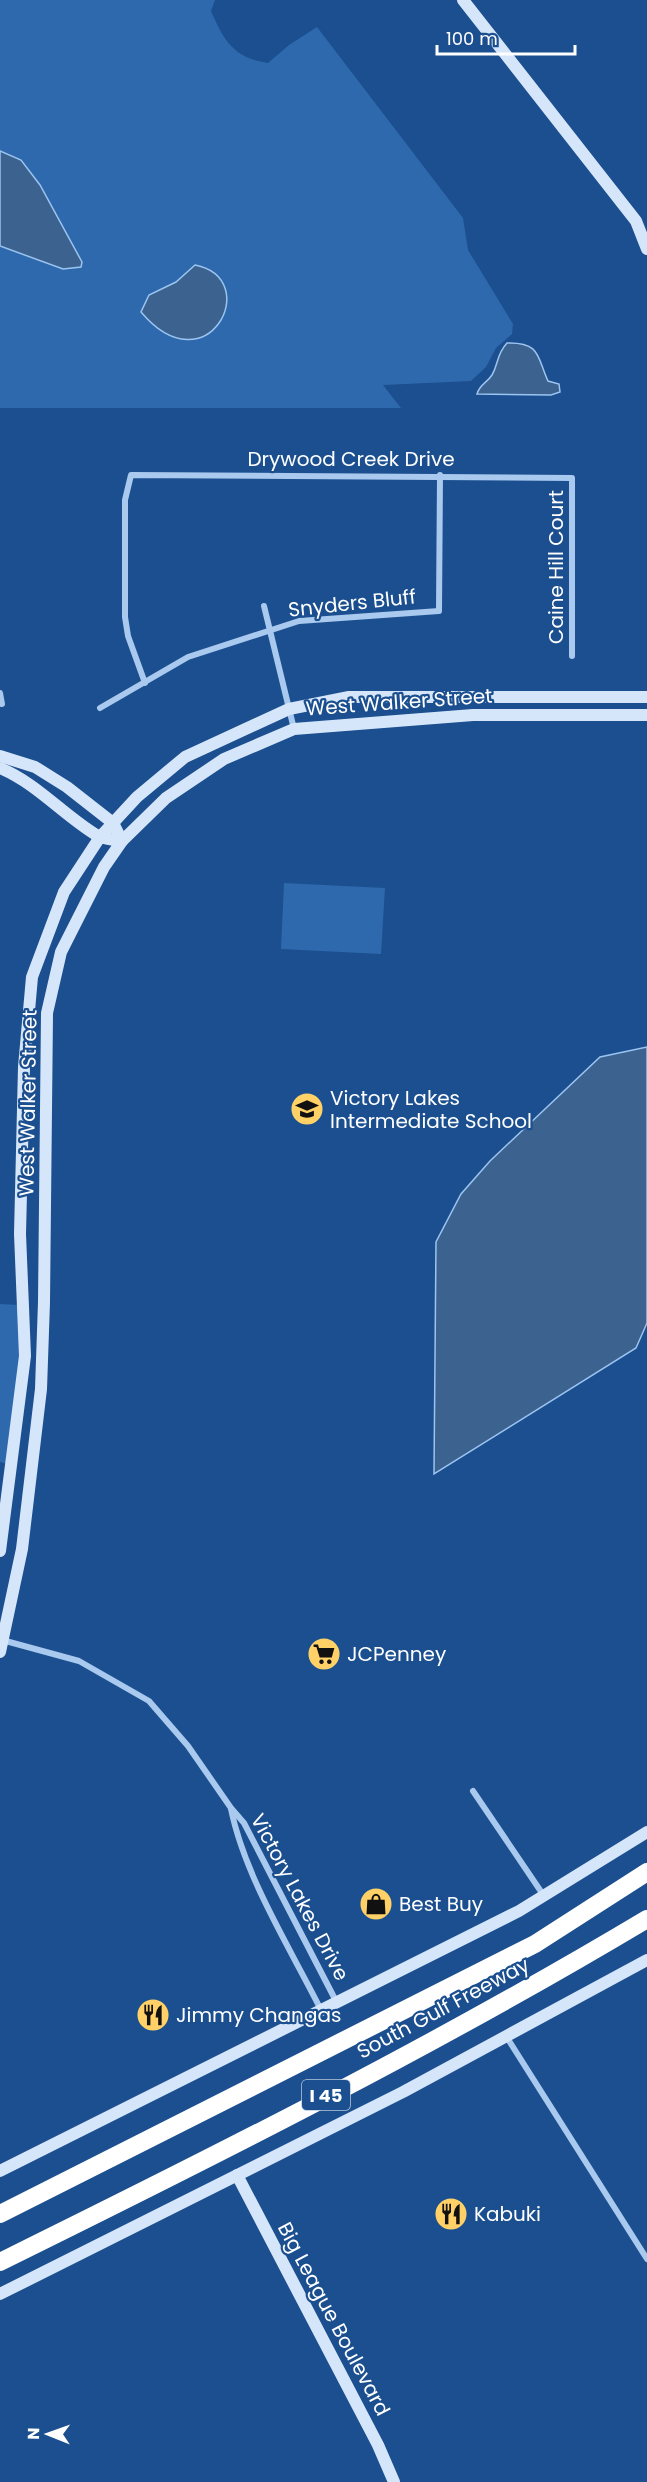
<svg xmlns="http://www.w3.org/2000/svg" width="647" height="2482" viewBox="0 0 647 2482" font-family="Poppins,sans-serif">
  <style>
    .green { fill: #2e69ad }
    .water { fill: #3c6290; stroke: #9cc4f0; stroke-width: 1.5 }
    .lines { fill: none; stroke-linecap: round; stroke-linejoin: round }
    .street { stroke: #a9c9ee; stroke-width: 6 }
    .secondary { stroke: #d6e6fa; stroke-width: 12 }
    .highway { stroke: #fff; stroke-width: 18 }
    .labels { text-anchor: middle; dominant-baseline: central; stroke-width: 4.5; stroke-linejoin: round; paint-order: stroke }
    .shield { fill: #1b4f8f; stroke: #bbcadd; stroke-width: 1.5 }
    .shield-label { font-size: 18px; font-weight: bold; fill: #fff }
    .street-label { font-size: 20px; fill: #fff; stroke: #1b4f8f }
    .poi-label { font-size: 20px; fill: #fff; stroke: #1b4f8f; text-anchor: start }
  </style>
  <rect width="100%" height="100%" fill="#1b4f8f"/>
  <g class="green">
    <path d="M 0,0 L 215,0 L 211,11 C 224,41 234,58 268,63 L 289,45 L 317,27 L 463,218 L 468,250 L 513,324 L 512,334 L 496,348 L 486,367 L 471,381 L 383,385 L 401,408 L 0,408 Z"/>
    <polygon points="284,883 385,888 381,954 281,949"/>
    <polygon points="0,1304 20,1305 21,1353 8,1464 0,1462"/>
  </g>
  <g class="water">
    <polygon points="0,151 21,160 40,185 82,262 81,267 63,269 0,246"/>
    <path d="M 195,265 C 265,279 207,390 141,312 L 149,295 L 176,282 Z"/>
    <path d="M 507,343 C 541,342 537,357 548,381 L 559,384 L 560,392 L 551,395 L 477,394 C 480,384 487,383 492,375 C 499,363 496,355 507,343 Z"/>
    <polygon points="647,1047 647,1323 636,1348 434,1474 436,1242 461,1194 490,1161 600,1057"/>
  </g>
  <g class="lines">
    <g class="street">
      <polyline points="264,606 294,729"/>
      <polyline points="145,683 128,636 125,617 125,500 131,475 572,478 572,656"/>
      <polyline points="0,693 2,704"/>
      <polyline points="100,708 188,657 299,621 439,611 440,475"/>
      <polyline points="2,1640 79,1661 149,1701 188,1746 231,1808 244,1823 337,2003"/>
      <polyline points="473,1791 544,1896"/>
      <path d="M 231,1809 C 245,1877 290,1948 321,2010"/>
      <polyline points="506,2036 647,2259"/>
    </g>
    <g class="secondary">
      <polyline points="463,0 636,221 647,249"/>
      <polyline points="0,756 35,767 67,787 113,823 122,841"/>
      <path d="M 0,768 C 38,784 64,816 98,836 C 105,839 114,840 122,841"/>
      <polyline points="0,1551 25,1356 20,1234 24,1067 32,977 64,892 100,837 137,797 185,757 289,709 349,697 647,697"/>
      <polyline points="0,1652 22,1549 41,1389 44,1302 47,1013 61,952 104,867 122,841 166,798 224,759 294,729 473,715 647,715"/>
      <polyline points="0,2171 519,1911 647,1832"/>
      <polyline points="237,2175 378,2445 394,2482"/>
      <polyline points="0,2294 403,2092 647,1960"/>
    </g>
    <g class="highway">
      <polyline points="0,2214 535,1944 647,1872"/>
      <path d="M 0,2262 C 219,2154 438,2044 647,1919"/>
    </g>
  </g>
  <defs>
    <symbol id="school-disc" viewBox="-11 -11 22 22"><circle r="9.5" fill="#ffd166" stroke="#1b4f8f"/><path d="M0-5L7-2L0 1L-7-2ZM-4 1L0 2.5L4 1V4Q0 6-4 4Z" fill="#111"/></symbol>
    <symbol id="supermarket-disc" viewBox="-11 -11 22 22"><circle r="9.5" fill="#ffd166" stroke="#1b4f8f"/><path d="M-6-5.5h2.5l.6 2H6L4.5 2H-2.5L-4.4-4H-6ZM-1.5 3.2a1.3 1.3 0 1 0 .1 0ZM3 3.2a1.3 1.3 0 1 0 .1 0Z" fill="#111"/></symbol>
    <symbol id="shop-disc" viewBox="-11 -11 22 22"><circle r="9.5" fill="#ffd166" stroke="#1b4f8f"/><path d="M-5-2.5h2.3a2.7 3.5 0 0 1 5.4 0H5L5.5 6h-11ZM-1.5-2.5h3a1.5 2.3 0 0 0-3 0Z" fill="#111"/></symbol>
    <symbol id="restaurant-disc" viewBox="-11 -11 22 22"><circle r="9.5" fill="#ffd166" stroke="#1b4f8f"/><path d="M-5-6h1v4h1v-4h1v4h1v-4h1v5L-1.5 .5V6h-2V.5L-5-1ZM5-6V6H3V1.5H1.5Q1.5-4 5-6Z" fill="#111"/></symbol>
  </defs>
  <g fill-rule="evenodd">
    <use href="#school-disc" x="288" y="1090" width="38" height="38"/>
    <use href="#supermarket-disc" x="305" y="1635" width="38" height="38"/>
    <use href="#shop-disc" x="357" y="1885" width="38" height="38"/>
    <use href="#restaurant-disc" x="134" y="1996" width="38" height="38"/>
    <use href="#restaurant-disc" x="432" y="2195" width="38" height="38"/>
  </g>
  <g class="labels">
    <rect class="shield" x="302" y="2080" width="48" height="30" rx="4.5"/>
    <g class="shield-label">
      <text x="326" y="2095">I 45</text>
    </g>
    <g class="street-label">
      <text x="351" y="459">Drywood Creek Drive</text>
      <text transform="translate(556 567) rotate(-90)">Caine Hill Court</text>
      <text transform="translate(352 603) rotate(-6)">Snyders Bluff</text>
      <text transform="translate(399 702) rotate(-4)">West Walker Street</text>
      <text transform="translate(28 1103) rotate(-89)">West Walker Street</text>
      <text transform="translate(300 1897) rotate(62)">Victory Lakes Drive</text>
      <text transform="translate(443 2008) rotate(-28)">South Gulf Freeway</text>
      <text transform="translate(334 2319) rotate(62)">Big League Boulevard</text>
    </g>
    <g class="poi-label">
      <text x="330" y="1098">Victory Lakes<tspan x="330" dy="23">Intermediate School</tspan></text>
      <text x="347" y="1654">JCPenney</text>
      <text x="399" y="1904">Best Buy</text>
      <text x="176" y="2015">Jimmy Changas</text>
      <text x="474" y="2214">Kabuki</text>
    </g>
  </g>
  <g transform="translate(48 2434) rotate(271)" stroke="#1b4f8f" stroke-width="4.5" paint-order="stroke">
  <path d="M0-4.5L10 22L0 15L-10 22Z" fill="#ffffff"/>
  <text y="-9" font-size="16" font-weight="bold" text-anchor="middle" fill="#ffffff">N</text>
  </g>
  <path d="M437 45v9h138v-9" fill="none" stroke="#ffffff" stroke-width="3"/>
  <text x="446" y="45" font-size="18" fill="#ffffff" stroke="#1b4f8f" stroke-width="4.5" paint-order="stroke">100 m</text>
</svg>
